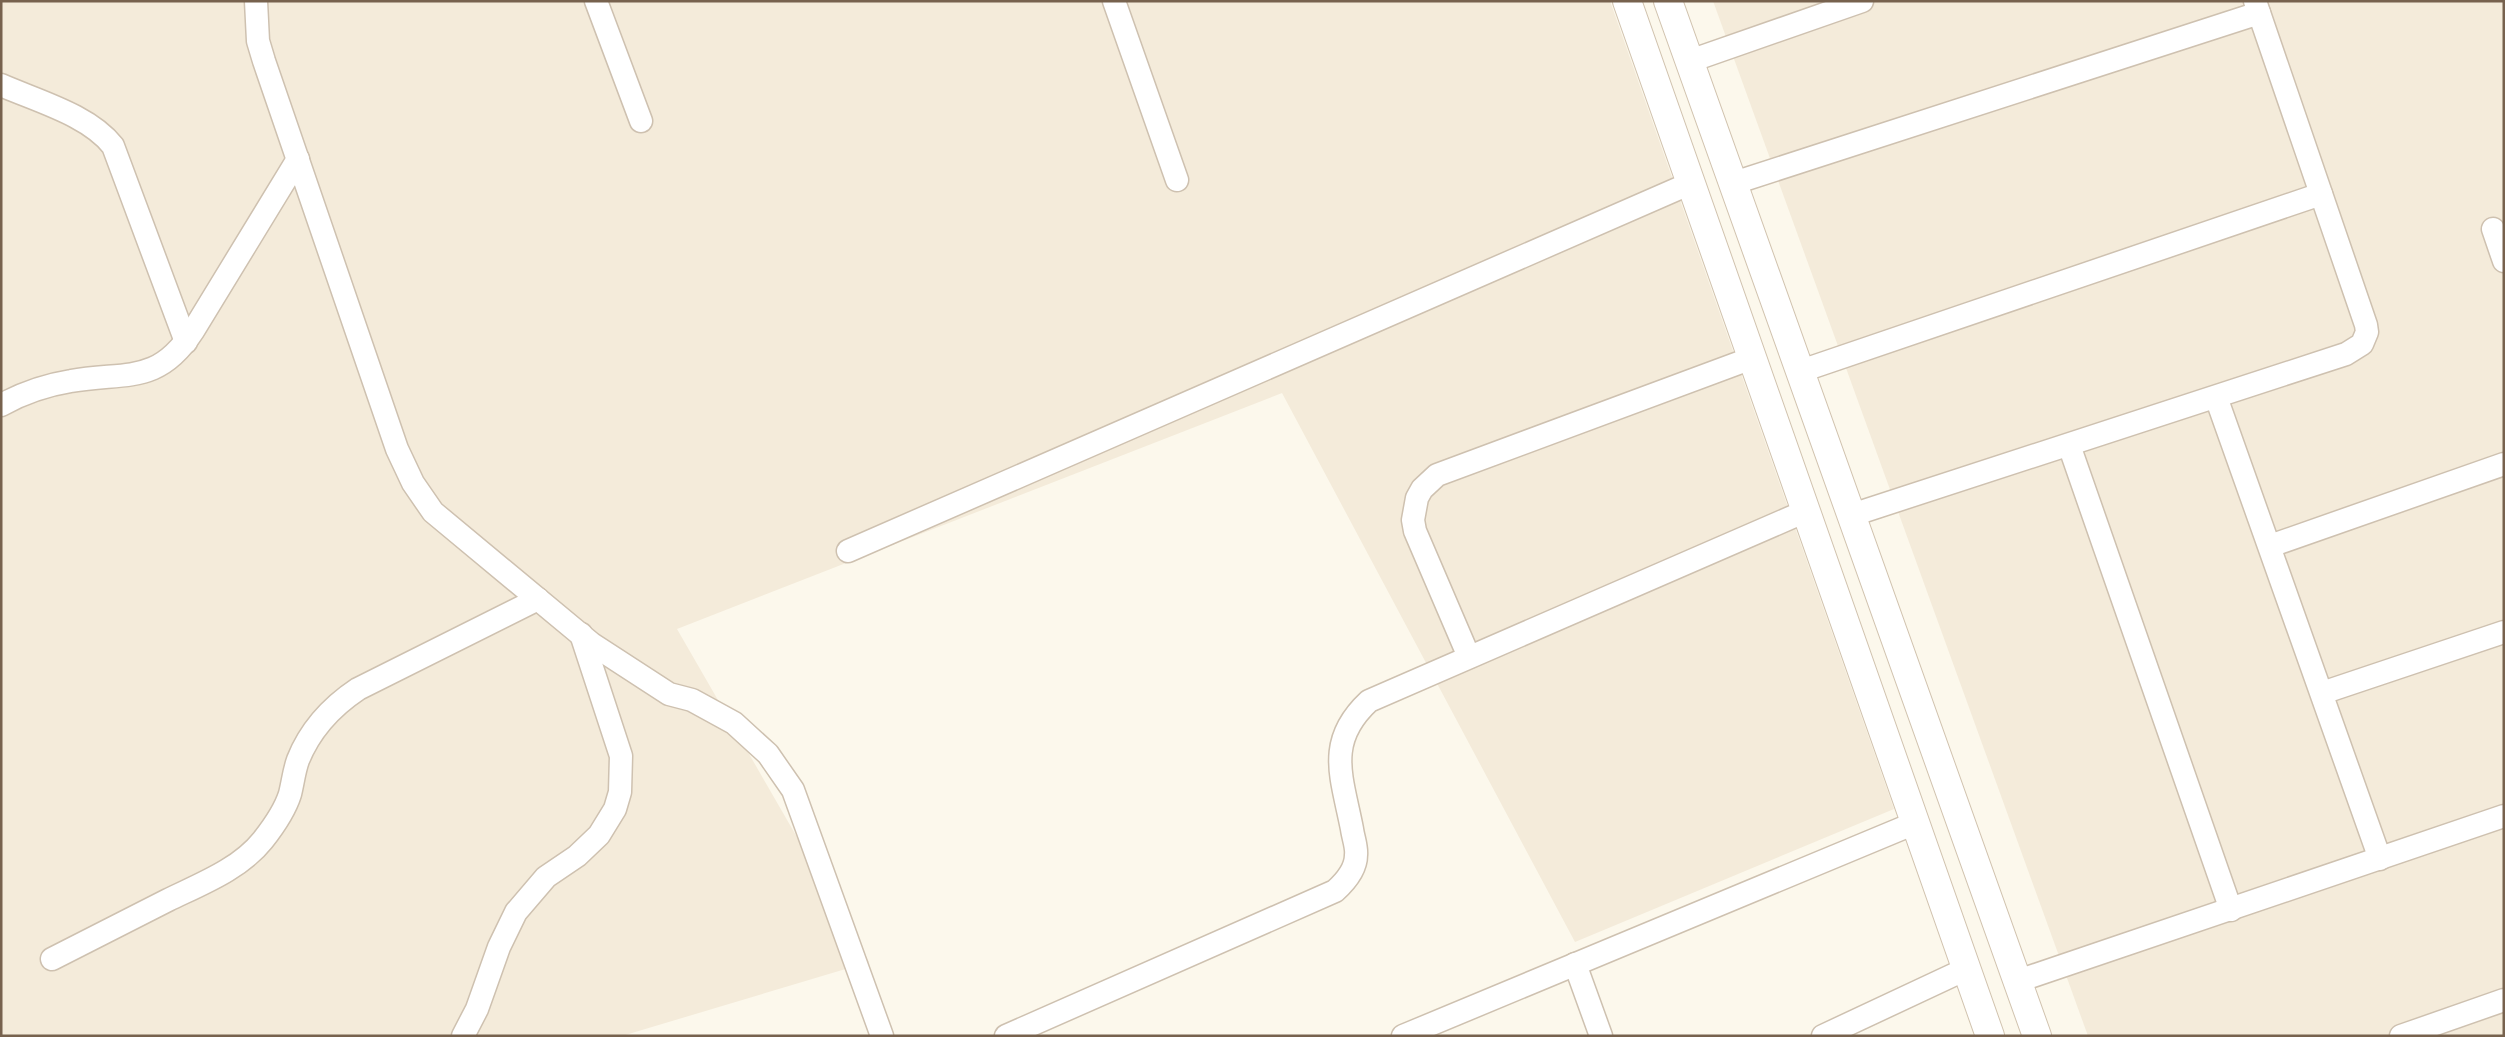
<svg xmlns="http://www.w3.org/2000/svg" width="2505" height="1037" viewBox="0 0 2505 1037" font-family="Inter,sans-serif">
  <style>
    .residential { fill: #f4ebda }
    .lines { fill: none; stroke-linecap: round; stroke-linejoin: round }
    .street-casing { stroke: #cec1b0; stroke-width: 25 }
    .secondary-casing { stroke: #d1c3af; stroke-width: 30 }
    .street { stroke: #fff; stroke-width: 22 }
    .secondary { stroke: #fff; stroke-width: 28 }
  </style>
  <rect width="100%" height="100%" fill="#fcf8ec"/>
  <g class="residential">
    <polygon points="1,1 1610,1 1894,809 1575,942 1282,393 677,629 869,962 622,1036 1,1036"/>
    <polygon points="1713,1 2504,1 2504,1036 2088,1036"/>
  </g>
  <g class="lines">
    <defs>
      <g id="street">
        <polyline points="256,1 258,41 264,61 397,449 413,483 433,512 592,644 669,694 692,700 734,723 768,754 793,790 882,1036"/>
        <polyline points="596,1 641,121"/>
        <polyline points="1114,1 1177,180"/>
        <polyline points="1690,61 1862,1"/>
        <path d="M 1,85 C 37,101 89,115 113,146 L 186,342"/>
        <polyline points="1734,183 2259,13"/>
        <polyline points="2493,229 2504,261"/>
        <polyline points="1801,371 2321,194"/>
        <polyline points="2216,397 2380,859"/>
        <path d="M 1,405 C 23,393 46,385 71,381 C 125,371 157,386 193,331 L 298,159"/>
        <polyline points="2069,445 2231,910"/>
        <polyline points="1852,515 2346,354 2362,344 2367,332 2366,325 2255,1"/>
        <polyline points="2270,546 2504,464"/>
        <polyline points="848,551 1691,183"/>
        <polyline points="1469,657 1415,531 1413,520 1417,498 1422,489 1437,475 1752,358"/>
        <polyline points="2322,693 2504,632"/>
        <path d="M 52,959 C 91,939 129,920 168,900 C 201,884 240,869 263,840 C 274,826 285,810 290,794 C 293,782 294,771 298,760 C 310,730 331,707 358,689 L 538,599"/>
        <polyline points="1575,964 1601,1036"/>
        <polyline points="2018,981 2504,816"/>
        <polyline points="463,1036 477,1009 499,947 516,912 546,877 577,856 599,835 615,809 620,792 621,756 581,634"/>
        <path d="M 1006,1036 L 1335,891 C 1345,882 1356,870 1356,855 C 1357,847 1353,837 1352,829 C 1342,777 1325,742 1369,701 L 1806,511"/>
        <polyline points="1403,1036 1915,823"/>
        <polyline points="1823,1036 1966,969"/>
        <polyline points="2401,1036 2504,1000"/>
      </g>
      <g id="secondary">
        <polyline points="1627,1 1990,1036"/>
        <polyline points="1668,1 2037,1036"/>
      </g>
    </defs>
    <use href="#street" class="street-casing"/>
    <use href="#secondary" class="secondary-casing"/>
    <use href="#street" class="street"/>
    <use href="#secondary" class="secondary"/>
  </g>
  <rect width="2505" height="1037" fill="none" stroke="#77624e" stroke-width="5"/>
</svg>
